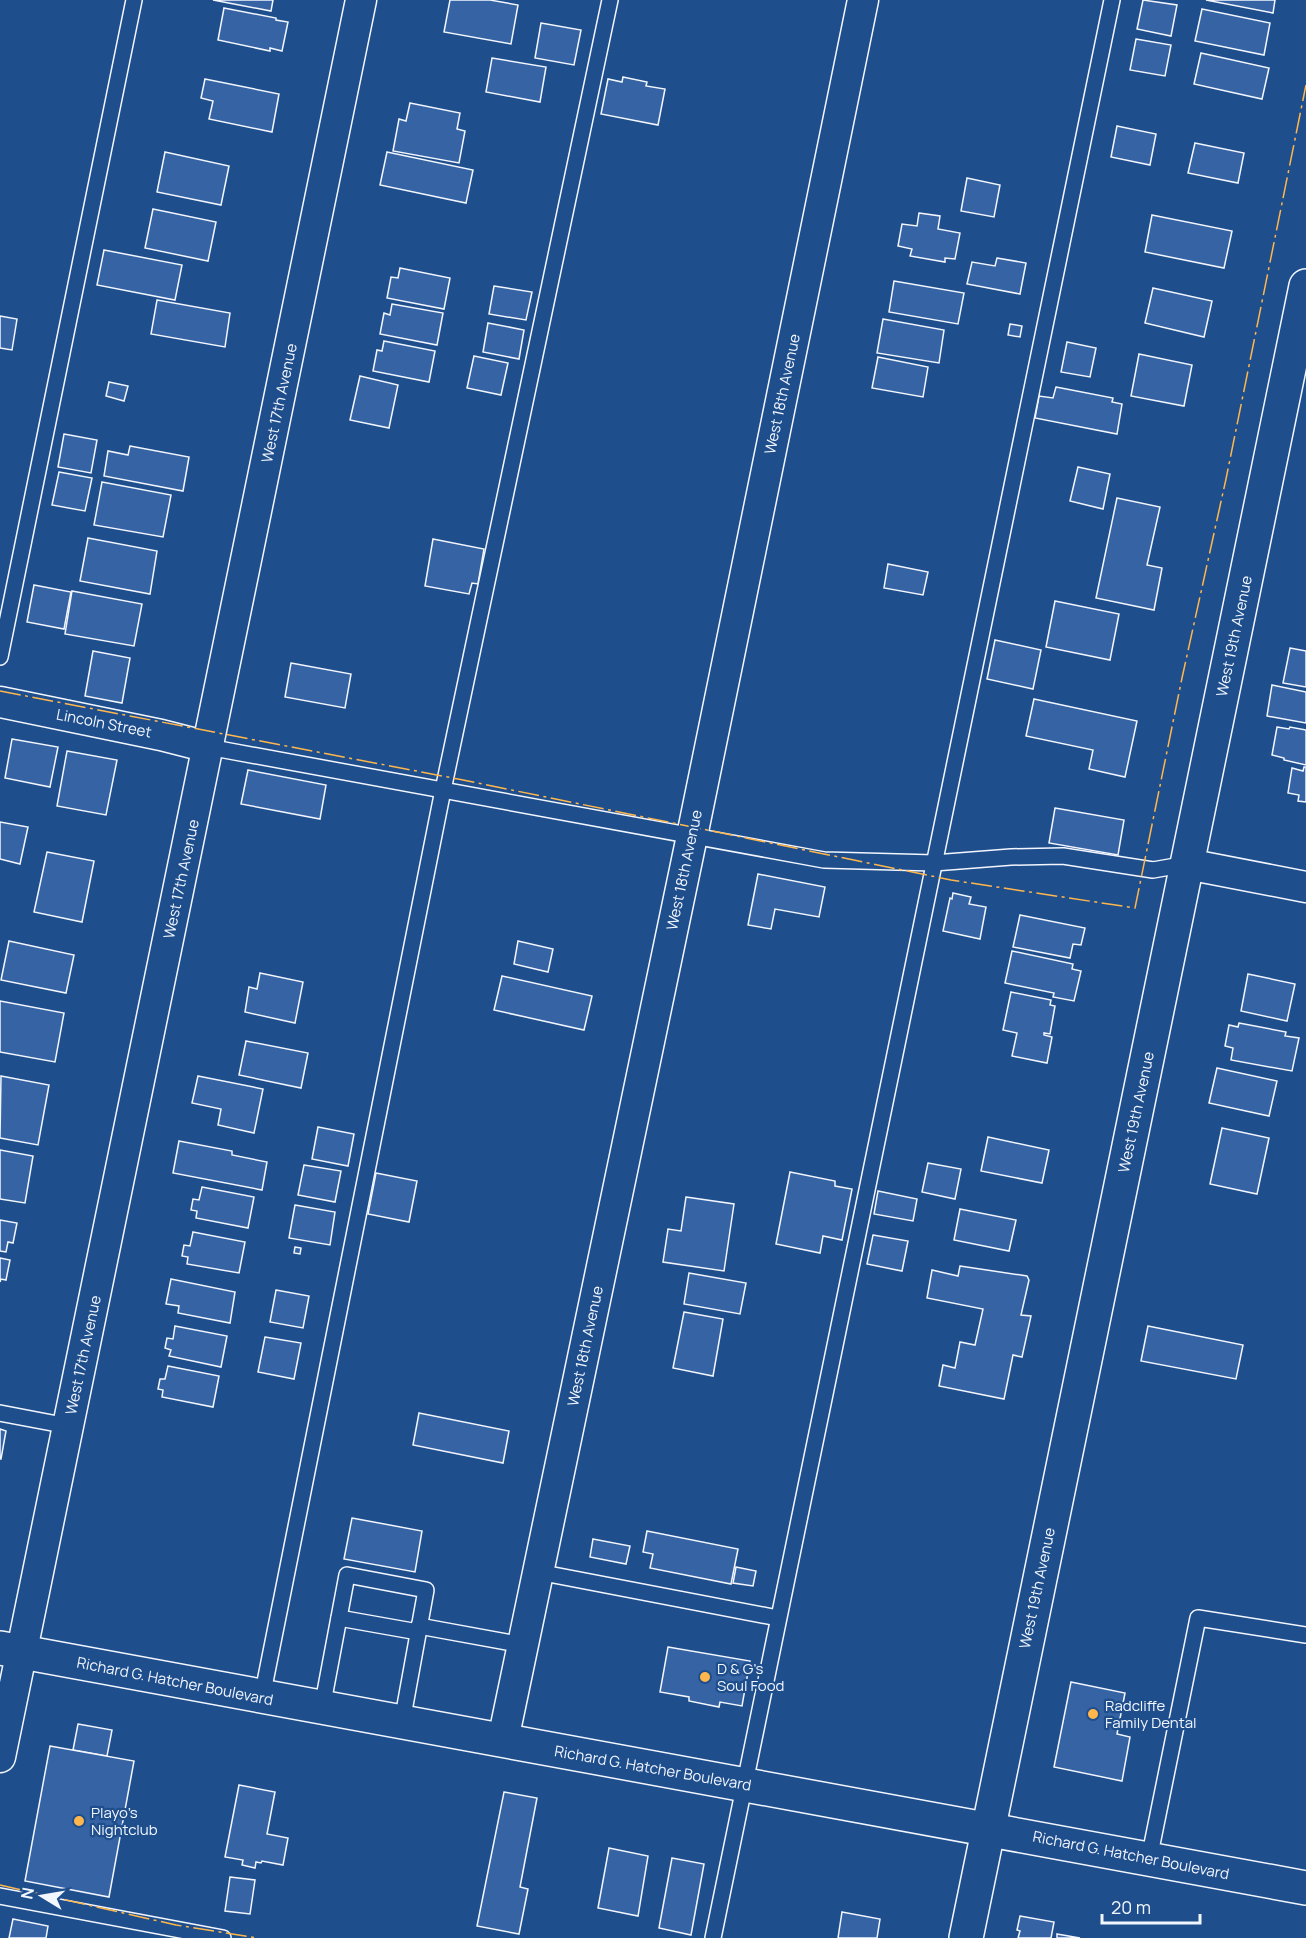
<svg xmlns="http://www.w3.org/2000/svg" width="1306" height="1938" viewBox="0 0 1306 1938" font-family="Manrope,sans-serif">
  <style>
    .building { fill: #3563a3; stroke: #f2f6ff; stroke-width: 1.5 }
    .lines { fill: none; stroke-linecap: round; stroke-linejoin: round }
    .service-casing { stroke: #f2f6ff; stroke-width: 18 }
    .minor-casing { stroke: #f2f6ff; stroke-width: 33 }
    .tertiary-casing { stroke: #f2f6ff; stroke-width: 36 }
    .primary-casing { stroke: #f2f6ff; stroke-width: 36 }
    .service { stroke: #1f4e8c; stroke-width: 15 }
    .minor { stroke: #1f4e8c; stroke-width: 30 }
    .tertiary { stroke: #1f4e8c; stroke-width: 33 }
    .primary { stroke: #1f4e8c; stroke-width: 33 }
    .power { stroke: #ffb74d; stroke-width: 1.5; stroke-dasharray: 21 4.5 3 4.5; stroke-linecap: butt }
    .poi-dot { fill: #ffb74d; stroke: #1f4e8c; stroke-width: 2 }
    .labels { text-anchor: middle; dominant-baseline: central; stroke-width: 4.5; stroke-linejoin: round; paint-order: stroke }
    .street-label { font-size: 15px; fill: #f2f6ff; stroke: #1f4e8c }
    .poi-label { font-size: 15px; fill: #f2f6ff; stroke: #1f4e8c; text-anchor: start }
  </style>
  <rect width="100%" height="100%" fill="#1f4e8c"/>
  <g class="building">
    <polygon points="213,0 273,0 271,11"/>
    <polygon points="450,0 490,0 518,5 511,44 444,32"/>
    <polygon points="1143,0 1177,5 1171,36 1137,29"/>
    <polygon points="1206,0 1275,0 1273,13"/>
    <polygon points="224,8 276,18 276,20 288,22 282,51 270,48 270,51 218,40"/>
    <polygon points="1202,9 1270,23 1264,55 1195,41"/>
    <polygon points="541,23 581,30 574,65 535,58"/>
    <polygon points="1136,39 1171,45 1165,76 1130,70"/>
    <polygon points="1201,53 1269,68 1262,99 1194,84"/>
    <polygon points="492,58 546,67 540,102 486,92"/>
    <polygon points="623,77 647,82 646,86 665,89 658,125 601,114 608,79 622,82"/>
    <polygon points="205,79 279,94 272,132 209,119 213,101 201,98"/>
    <polygon points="410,103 460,113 457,129 465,131 459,163 393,151 399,119 406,121"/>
    <polygon points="1117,126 1156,134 1150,165 1111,157"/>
    <polygon points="1195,143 1244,153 1238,183 1188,173"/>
    <polygon points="165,152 229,166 221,205 157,192"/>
    <polygon points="387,152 473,170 466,203 380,185"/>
    <polygon points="967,178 1000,185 994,217 961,211"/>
    <polygon points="153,209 216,222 208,261 145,248"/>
    <polygon points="919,213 940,216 938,229 960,233 955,259 945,258 945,262 910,256 912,249 898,246 902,224 917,226"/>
    <polygon points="1152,215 1232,231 1224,268 1145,252"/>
    <polygon points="104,250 182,265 175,300 97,285"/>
    <polygon points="997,258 1026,263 1020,294 967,284 972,262 995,266"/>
    <polygon points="400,268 450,278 444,309 387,298 391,277 398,278"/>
    <polygon points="894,281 964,293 958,324 889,312"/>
    <polygon points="494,286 532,292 526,320 489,314"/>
    <polygon points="1153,288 1212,301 1204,337 1145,323"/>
    <polygon points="157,300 230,313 225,347 151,334"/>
    <polygon points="392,304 443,313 437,345 380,334 384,313 390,315"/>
    <polygon points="0,316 17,319 12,350 0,348"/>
    <polygon points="883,319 944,330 939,363 877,353"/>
    <polygon points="488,323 524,330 519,359 483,352"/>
    <polygon points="1010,324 1022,326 1020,337 1008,335"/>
    <polygon points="384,341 435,351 429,382 373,371 377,350 382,351"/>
    <polygon points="1067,342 1096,348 1090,377 1061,372"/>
    <polygon points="1139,354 1192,365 1184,406 1131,396"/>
    <polygon points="474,356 508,363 501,395 467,388"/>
    <polygon points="878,357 928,367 923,397 872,388"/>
    <polygon points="360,376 398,385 389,428 350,420"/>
    <polygon points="109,382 128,386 124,401 106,396"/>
    <polygon points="1056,387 1113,398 1112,402 1122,404 1117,434 1035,418 1039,396 1053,398"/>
    <polygon points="64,434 97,440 91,473 58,467"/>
    <polygon points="130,446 189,457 183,491 104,476 108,451 128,455"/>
    <polygon points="1078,467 1110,474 1103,509 1070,501"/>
    <polygon points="59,472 92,478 85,511 52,505"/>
    <polygon points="102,482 171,495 163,537 94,525"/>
    <polygon points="1117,498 1160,507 1147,565 1162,568 1154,610 1096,598"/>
    <polygon points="88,538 157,551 150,594 80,581"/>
    <polygon points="433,539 484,549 478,584 472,583 469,594 425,586"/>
    <polygon points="888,564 928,572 923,595 884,588"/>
    <polygon points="34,585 71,592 64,629 27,622"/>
    <polygon points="72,591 142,604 134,646 65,634"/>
    <polygon points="1055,601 1119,614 1110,660 1046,647"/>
    <polygon points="995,640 1041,650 1033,689 987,679"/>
    <polygon points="1290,648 1306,651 1306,687 1283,683"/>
    <polygon points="93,651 130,658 122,703 85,696"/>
    <polygon points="291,663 351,674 345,708 285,697"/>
    <polygon points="1272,685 1306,692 1306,723 1267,716"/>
    <polygon points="1034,699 1137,721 1125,777 1089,769 1093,750 1026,736"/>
    <polygon points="1277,727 1289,729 1290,727 1306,730 1306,765 1284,760 1284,758 1272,755"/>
    <polygon points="12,739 58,747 50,787 5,778"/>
    <polygon points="67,751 117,760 106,815 57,806"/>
    <polygon points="1304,767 1306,767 1306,802 1298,801 1299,795 1288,793 1292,768 1303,771"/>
    <polygon points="248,770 326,785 320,819 241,804"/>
    <polygon points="1055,808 1124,820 1118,855 1049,843"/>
    <polygon points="0,822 28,827 20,864 0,859"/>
    <polygon points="47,852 94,861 82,922 34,912"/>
    <polygon points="758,874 825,887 819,917 775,909 771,929 748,925"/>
    <polygon points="953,893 971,897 969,904 986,907 980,939 943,931 950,898 952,899"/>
    <polygon points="1020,915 1085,928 1081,945 1073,944 1070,958 1013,947"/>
    <polygon points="9,941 74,955 66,993 1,980"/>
    <polygon points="518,941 553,949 548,972 514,964"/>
    <polygon points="1012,951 1073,964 1072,969 1081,971 1074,1001 1053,997 1054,993 1005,983"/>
    <polygon points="260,973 303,982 295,1023 245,1012 249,987 257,989"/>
    <polygon points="1248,974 1295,984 1287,1021 1241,1011"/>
    <polygon points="502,976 592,996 584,1030 494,1010"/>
    <polygon points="1011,992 1051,1000 1050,1005 1055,1006 1050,1034 1044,1033 1044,1035 1052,1037 1047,1063 1012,1056 1017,1033 1003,1030"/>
    <polygon points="0,1001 64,1013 55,1062 0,1052"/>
    <polygon points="1239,1023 1286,1032 1285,1036 1299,1038 1292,1071 1231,1060 1233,1048 1225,1046 1229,1025 1238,1027"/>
    <polygon points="246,1041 308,1053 301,1088 239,1075"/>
    <polygon points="1217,1068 1277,1081 1269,1116 1209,1103"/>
    <polygon points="1,1076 49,1085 38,1145 0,1138"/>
    <polygon points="198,1076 263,1089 254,1133 218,1125 221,1109 192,1103"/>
    <polygon points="318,1127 354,1134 348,1166 312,1159"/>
    <polygon points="1222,1128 1269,1138 1257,1194 1210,1184"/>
    <polygon points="988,1137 1049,1150 1042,1183 981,1171"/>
    <polygon points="179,1141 232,1151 232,1155 267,1162 262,1190 173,1173"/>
    <polygon points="0,1150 33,1156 25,1203 0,1199"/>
    <polygon points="928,1163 961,1169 955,1199 922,1192"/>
    <polygon points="304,1165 341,1171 335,1202 298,1195"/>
    <polygon points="790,1172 835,1181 835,1186 852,1189 842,1240 823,1236 820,1253 776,1244"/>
    <polygon points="376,1173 417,1181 409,1222 368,1214"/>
    <polygon points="202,1187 254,1197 248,1228 196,1218 197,1211 191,1210 193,1199 199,1200"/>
    <polygon points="878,1191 917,1199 913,1221 874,1214"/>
    <polygon points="686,1197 734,1204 724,1271 663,1262 668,1229 681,1231"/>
    <polygon points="295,1205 335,1212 330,1245 289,1238"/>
    <polygon points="960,1209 1016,1220 1009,1251 954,1240"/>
    <polygon points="0,1220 17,1223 13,1243 8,1242 6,1252 0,1251"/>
    <polygon points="193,1232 245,1242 239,1273 187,1264 188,1257 182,1256 184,1245 190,1246"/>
    <polygon points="873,1235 908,1241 902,1271 867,1264"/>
    <polygon points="295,1247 301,1248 300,1254 294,1253"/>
    <polygon points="0,1258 10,1260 6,1280 1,1279 0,1282"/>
    <polygon points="960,1266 1027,1276 1029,1280 1021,1315 1031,1316 1022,1357 1013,1355 1004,1399 939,1386 943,1365 955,1368 960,1342 975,1345 983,1309 927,1298 932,1270 958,1276"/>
    <polygon points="689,1273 746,1283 740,1314 684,1304"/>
    <polygon points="171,1279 235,1292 230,1323 178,1313 179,1306 166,1304"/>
    <polygon points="276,1290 309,1296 303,1328 270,1322"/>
    <polygon points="684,1312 723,1319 713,1376 673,1368"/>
    <polygon points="175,1326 227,1336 221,1367 169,1356 171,1350 165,1348 167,1338 173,1339"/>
    <polygon points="1148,1326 1243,1345 1236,1379 1141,1361"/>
    <polygon points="265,1337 301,1343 294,1379 258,1372"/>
    <polygon points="168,1366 219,1376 213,1407 162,1397 163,1390 158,1389 160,1379 165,1379"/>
    <polygon points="419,1413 509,1431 503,1463 413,1445"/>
    <polygon points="0,1429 6,1431 1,1459 0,1459"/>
    <polygon points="352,1518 422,1531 415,1572 344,1559"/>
    <polygon points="647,1531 738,1549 731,1584 650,1568 653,1554 643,1552"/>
    <polygon points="593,1539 630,1546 626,1564 590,1557"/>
    <polygon points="736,1567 756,1571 753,1586 733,1583"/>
    <polygon points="668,1647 750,1661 742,1706 720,1702 719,1707 689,1701 689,1697 660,1692"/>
    <polygon points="1071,1682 1125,1693 1117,1734 1130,1737 1122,1781 1054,1767"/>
    <polygon points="78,1724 112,1730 107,1756 73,1750"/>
    <polygon points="50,1746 134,1761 109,1897 25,1881"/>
    <polygon points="239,1785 275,1792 267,1834 288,1838 283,1865 262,1861 261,1863 256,1862 255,1868 242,1865 243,1860 225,1857"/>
    <polygon points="504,1792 537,1798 520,1887 528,1889 519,1934 477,1926"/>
    <polygon points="609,1848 648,1856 638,1916 598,1908"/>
    <polygon points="672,1858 704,1864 691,1935 659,1928"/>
    <polygon points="230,1877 255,1880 250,1914 225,1911"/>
    <polygon points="842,1912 880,1919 877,1938 838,1938"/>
    <polygon points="1020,1916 1054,1922 1051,1938 1018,1938 1020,1931 1017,1930"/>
    <polygon points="13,1919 48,1926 46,1938 9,1938"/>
    <polygon points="1057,1934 1080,1938 1057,1938"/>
  </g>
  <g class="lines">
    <defs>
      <g id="service">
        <polyline points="0,657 134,0"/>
        <polyline points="208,747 824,860 934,863 1011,857 1063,856 1153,870 1187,864"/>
        <polyline points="0,1413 68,1426"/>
        <polyline points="538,1572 778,1618"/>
        <polyline points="339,1618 418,1632"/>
        <polyline points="419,1626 523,1645"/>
        <polyline points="262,1697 443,790 610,0"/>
        <polyline points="322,1708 347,1575 426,1590 402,1722"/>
        <polyline points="1149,1859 1198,1618 1306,1635"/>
        <polyline points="0,1896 223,1938"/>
        <polyline points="713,1938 1112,0"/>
      </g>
      <g id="minor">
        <polyline points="0,702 161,735 208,747"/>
        <polyline points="1187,864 1306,887"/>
        <polyline points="503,1740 692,836 863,0"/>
        <polyline points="0,1757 361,0"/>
      </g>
      <polyline id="tertiary" points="966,1938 1306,286"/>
      <polyline id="primary" points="0,1648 1306,1888"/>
    </defs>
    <use href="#service" class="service-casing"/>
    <use href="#minor" class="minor-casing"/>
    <use href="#tertiary" class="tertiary-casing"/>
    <use href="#primary" class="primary-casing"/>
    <use href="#service" class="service"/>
    <use href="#minor" class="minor"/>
    <use href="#tertiary" class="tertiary"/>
    <use href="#primary" class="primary"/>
    <g class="power">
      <polyline points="0,691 458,779 951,880 1135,908 1182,678 1226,479 1306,85"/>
      <polyline points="0,1885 176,1925 257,1938"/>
    </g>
  </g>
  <g class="poi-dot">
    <circle cx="705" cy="1677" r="6"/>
    <circle cx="1093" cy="1714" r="6"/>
    <circle cx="79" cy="1821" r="6"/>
  </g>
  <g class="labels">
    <g class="street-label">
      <text transform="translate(782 394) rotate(-78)">West 18th Avenue</text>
      <text transform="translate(279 403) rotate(-78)">West 17th Avenue</text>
      <text transform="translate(1234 636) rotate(-78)">West 19th Avenue</text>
      <text transform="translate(104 723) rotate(11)">Lincoln Street</text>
      <text transform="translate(684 870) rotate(-78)">West 18th Avenue</text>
      <text transform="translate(181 879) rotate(-78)">West 17th Avenue</text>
      <text transform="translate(1136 1112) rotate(-78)">West 19th Avenue</text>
      <text transform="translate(585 1346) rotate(-78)">West 18th Avenue</text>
      <text transform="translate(83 1355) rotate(-78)">West 17th Avenue</text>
      <text transform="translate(1037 1588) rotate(-78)">West 19th Avenue</text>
      <text transform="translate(175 1681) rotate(11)">Richard G. Hatcher Boulevard</text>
      <text transform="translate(653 1768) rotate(10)">Richard G. Hatcher Boulevard</text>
      <text transform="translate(1131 1855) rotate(11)">Richard G. Hatcher Boulevard</text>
    </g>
    <g class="poi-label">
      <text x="717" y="1668">D &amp; G's<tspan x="717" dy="17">Soul Food</tspan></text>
      <text x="1105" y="1705">Radcliffe<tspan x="1105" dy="17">Family Dental</tspan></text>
      <text x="91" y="1812">Playo’s<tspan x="91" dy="17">Nightclub</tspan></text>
    </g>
  </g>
  <g transform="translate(42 1896) rotate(281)" stroke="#1f4e8c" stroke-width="4.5" paint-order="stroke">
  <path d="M0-4.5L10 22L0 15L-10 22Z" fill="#f2f6ff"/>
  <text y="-9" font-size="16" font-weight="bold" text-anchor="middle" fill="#f2f6ff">N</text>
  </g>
  <path d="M1102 1914v9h98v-9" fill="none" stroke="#f2f6ff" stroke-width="3"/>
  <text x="1111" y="1914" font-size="18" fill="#f2f6ff" stroke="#1f4e8c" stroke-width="4.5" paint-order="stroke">20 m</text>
</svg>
